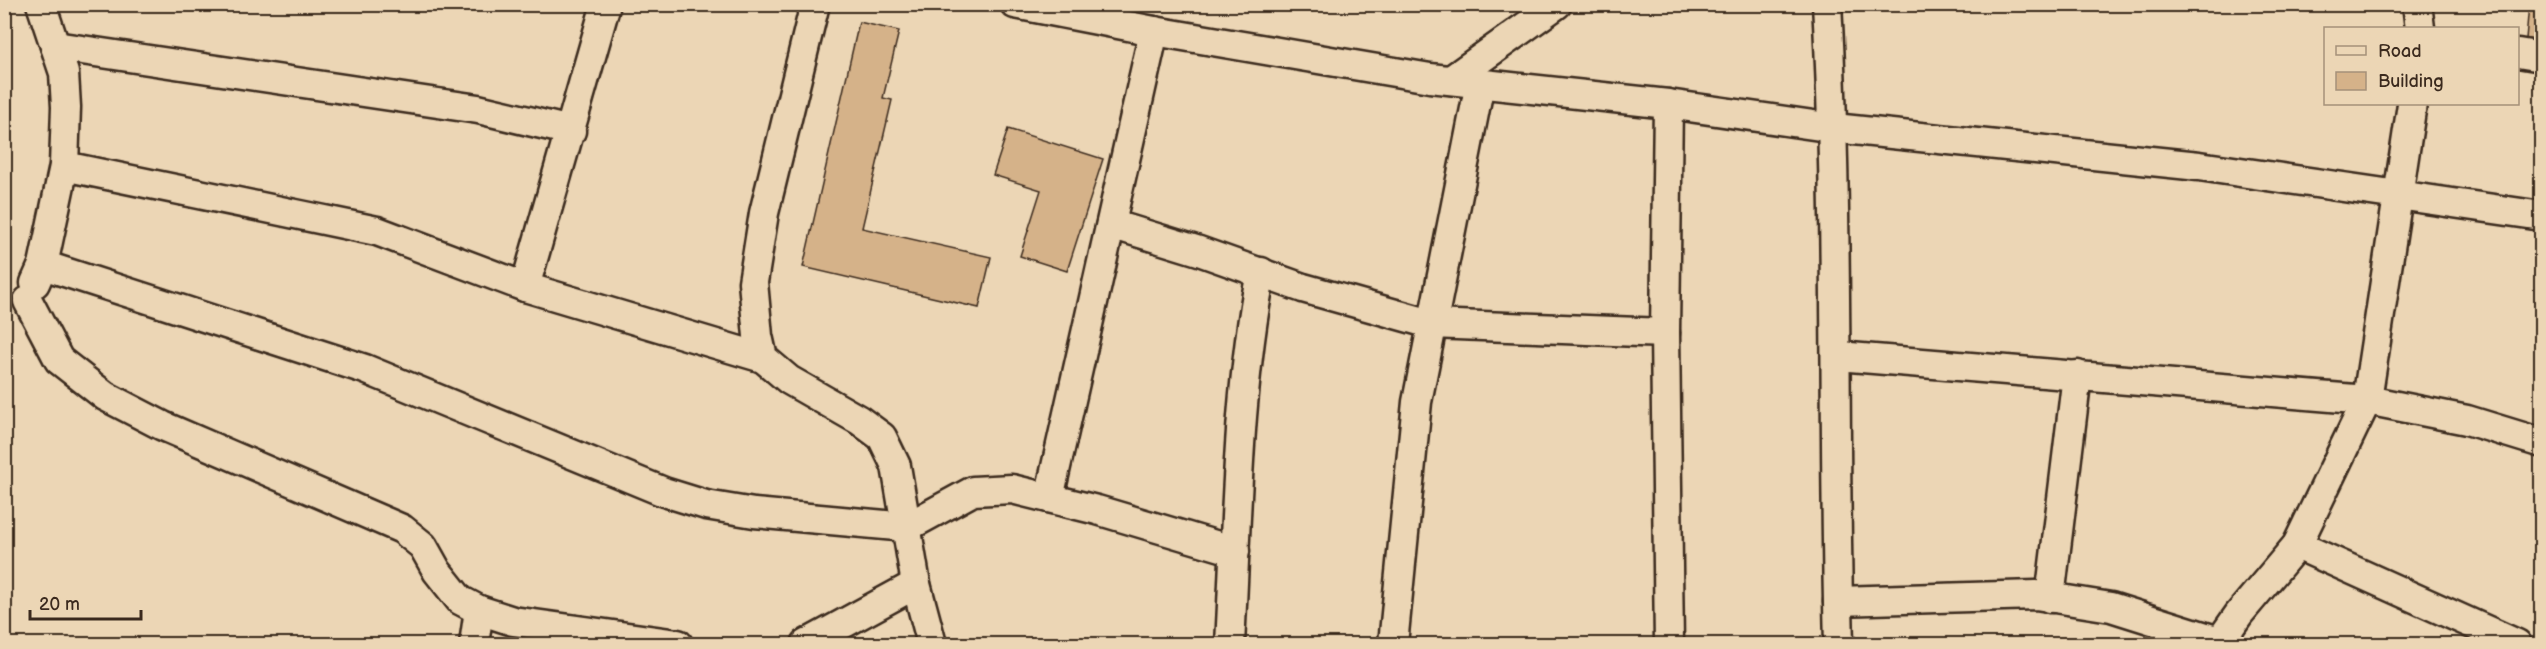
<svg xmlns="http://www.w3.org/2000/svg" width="2546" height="649" viewBox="0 0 2546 649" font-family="'Balsamiq Sans',sans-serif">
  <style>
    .building { fill: #d5b289; stroke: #3b2a1e; stroke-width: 1.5 }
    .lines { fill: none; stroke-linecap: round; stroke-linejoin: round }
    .minor-casing { stroke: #3b2a1e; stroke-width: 33 }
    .minor { stroke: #ecd6b5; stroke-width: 28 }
  </style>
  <rect width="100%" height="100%" fill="#ecd6b5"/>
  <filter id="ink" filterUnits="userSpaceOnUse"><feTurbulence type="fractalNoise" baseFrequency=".0167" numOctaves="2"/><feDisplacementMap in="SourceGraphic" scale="12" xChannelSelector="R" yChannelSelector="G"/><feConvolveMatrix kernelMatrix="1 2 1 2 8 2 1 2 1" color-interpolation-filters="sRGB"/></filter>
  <g filter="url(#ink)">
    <g class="building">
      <polygon points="2529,4 2542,4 2542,41 2526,39"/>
      <polygon points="859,22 899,31 883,98 892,100 862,228 991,257 979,308 803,267"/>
      <polygon points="1008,129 1103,159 1067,271 1020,256 1041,190 993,175"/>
    </g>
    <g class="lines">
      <defs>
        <g id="minor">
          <polyline points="815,4 764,213 753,282 758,336 763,358 789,380 859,420 882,437 896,466 916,584 932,644"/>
          <polyline points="1015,4 1154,31 1430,78 1668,104 1834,128 2199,166 2542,216"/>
          <path d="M 1827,4 C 1839,218 1833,431 1839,644"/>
          <polyline points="2417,4 2420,28"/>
          <polyline points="55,46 478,109 571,131"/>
          <polyline points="2518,53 2542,57"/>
          <polyline points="1451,80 1557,4"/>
          <polyline points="1668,104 1665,333 1669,644"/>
          <polyline points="64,166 377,231 525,287 763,358"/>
          <polyline points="1111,224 1199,251 1303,288 1431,324 1665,333"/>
          <polyline points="43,265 365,369 664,492 706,505 754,513 907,527 973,491 1012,489 1097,510 1235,551"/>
          <polyline points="35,283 43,265 64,166 66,107 64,73 41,4"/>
          <polyline points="525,287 606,4"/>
          <polyline points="28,301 59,360 105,396 163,426 402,529 423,546 437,571 460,600 479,610 513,621 678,644"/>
          <polyline points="1838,356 2367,400 2467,420 2542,443"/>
          <polyline points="1049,498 1154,31"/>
          <polyline points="2297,545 2517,644"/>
          <polyline points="2050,598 2077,375"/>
          <polyline points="1838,601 2036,595 2111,607 2219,641"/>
          <polyline points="474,644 479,610"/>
          <polyline points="806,644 916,584"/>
          <path d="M 1230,644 C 1237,520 1237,395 1261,272"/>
          <polyline points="1393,644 1417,402 1480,83"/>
          <polyline points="2218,644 2239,614 2297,545 2367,400 2412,104"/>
        </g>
      </defs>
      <use href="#minor" class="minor-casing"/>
      <use href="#minor" class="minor"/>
    </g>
  </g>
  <rect width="2546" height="649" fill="none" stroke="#ecd6b5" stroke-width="24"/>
  <rect x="12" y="12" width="2522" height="625" fill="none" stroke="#3b2a1e" stroke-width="2" filter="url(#ink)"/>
  <rect x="2324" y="27" width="195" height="78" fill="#ecd6b5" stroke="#a59179" stroke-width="1.5"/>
  <rect x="2336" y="46" width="30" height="9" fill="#ecd6b5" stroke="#a59179" stroke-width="1.5"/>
  <text x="2378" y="57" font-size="18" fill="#3b2a1e">Road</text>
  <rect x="2336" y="72" width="30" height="18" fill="#d5b289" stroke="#a59179" stroke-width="1.5"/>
  <text x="2378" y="87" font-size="18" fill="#3b2a1e">Building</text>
  <path d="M30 610v9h111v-9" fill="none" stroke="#3b2a1e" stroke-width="3"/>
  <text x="39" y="610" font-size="18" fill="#3b2a1e" stroke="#ecd6b5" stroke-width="4.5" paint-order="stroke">20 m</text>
</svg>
